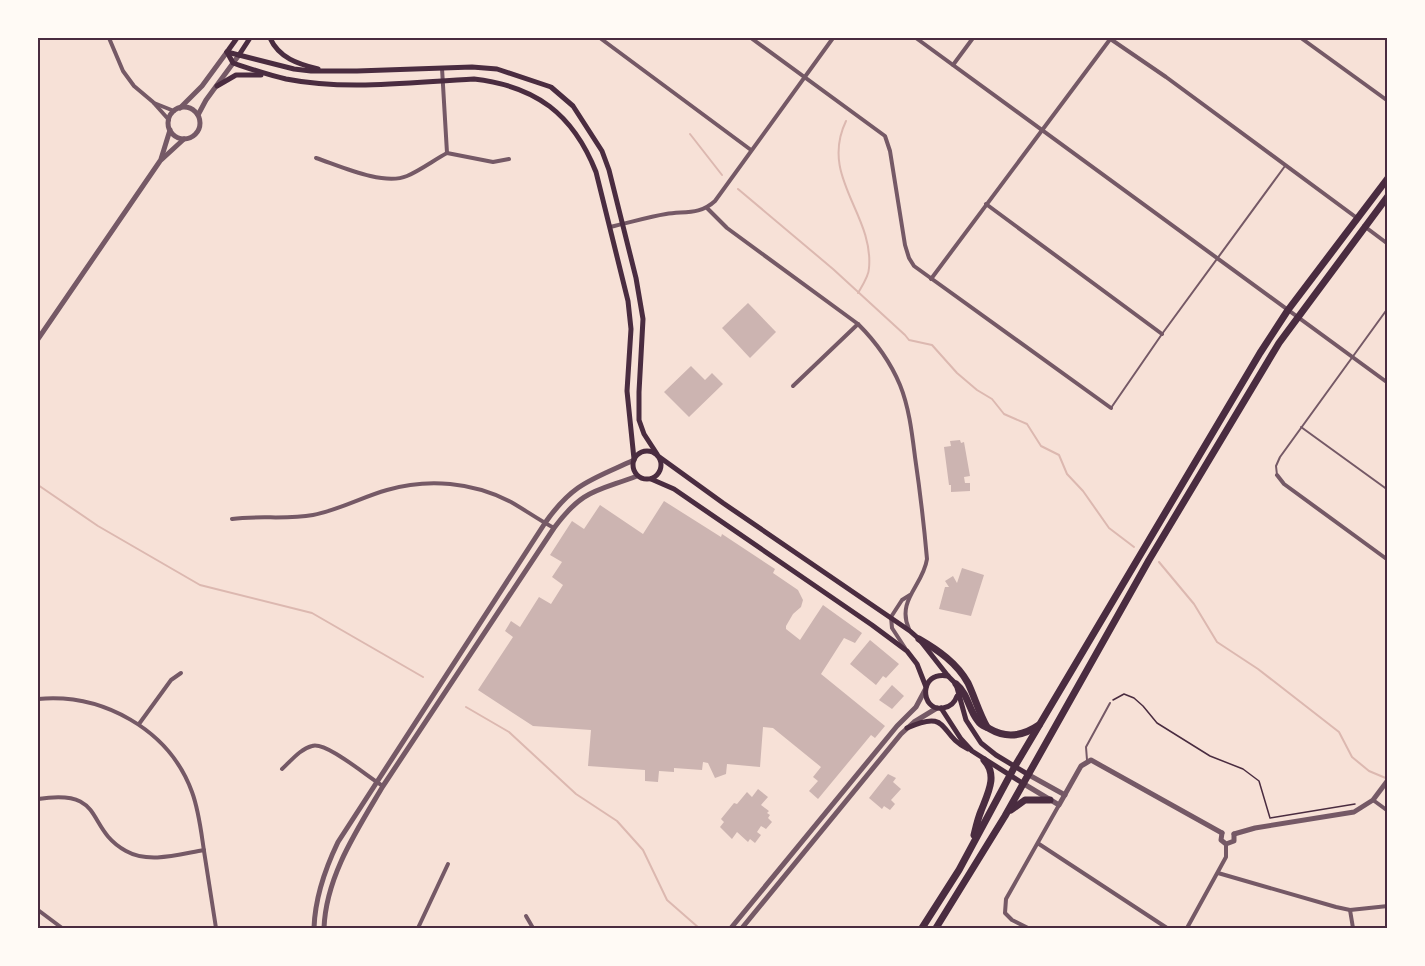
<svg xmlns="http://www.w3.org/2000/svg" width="1425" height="966" viewBox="0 0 1425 966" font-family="Spectral,serif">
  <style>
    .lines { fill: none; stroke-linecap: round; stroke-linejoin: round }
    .stream { stroke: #dcb8b0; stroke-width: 2 }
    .building { fill: #ccb4b1 }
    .path { stroke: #4a2c40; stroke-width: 1.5 }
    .service { stroke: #755966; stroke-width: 2 }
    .minor { stroke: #755966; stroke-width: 4 }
    .tertiary { stroke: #755966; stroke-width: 5 }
    .secondary { stroke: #4a2c40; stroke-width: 5 }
    .trunk { stroke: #4a2c40; stroke-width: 7 }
    .neatline { fill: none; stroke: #4a2c40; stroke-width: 2 }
  </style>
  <rect width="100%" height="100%" fill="#f7e1d7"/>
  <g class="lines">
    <g class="stream">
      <path d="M 846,121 C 819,177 874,214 869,268 C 869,276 862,286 858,293"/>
      <polyline points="690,134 722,175"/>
      <polyline points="738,189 833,269 905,335 909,340 932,345 957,373 977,390 992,399 1004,414 1027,424 1041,446 1059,455 1067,474 1083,491 1109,528 1134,547"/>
      <polyline points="38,485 98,526 200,585 312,613 423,677"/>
      <polyline points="1159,562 1194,604 1217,642 1258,669 1339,732 1352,757 1369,771 1388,779"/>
      <polyline points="466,707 509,732 576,794 617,821 643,850 667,900 699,928"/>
    </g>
  </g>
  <g class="building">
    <polygon points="748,303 776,332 750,358 722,328"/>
    <polygon points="691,366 705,380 712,373 723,384 689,417 664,392"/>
    <polygon points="960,440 961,443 964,442 970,476 964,477 965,483 970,483 970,491 951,492 951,485 949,485 944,447 951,446 950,441"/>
    <polygon points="664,501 721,537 722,534 775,569 773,573 798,590 803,600 801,607 793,614 786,626 786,629 800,640 823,605 862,633 855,643 844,638 821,674 885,726 875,738 871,735 818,799 809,791 818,781 813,777 821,767 773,728 763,727 760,767 727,764 726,774 715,778 708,763 703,762 702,770 674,768 674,772 659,771 658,782 645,781 645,770 588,766 591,730 533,726 478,690 513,637 505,631 511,621 520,627 539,597 551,604 563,585 552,577 562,562 550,555 572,521 584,529 600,505 643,534"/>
    <polygon points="962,568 984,575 971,616 939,609 945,587 949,587 945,581 953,576 957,583"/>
    <polygon points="870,640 899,664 886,678 883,676 876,685 850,664"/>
    <polygon points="892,685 904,696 892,709 879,700"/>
    <polygon points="888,774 896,778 893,782 901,789 891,800 895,804 890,810 884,806 882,809 869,798"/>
    <polygon points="758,789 768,797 761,805 769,811 767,813 770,815 768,818 772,822 766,829 761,826 757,832 761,835 755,843 750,839 748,842 737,832 732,839 720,827 724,822 721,819 734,803 737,804 747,792 752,797"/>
  </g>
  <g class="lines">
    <polyline class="path" points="1113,700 1124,694 1134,698 1143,706 1157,723 1210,756 1243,769 1259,781 1270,818 1355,804"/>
    <g class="service">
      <polyline points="1111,408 1162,334 1285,166"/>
      <polyline points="1301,427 1388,490"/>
      <polyline points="1277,475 1276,466 1280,457 1388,308"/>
      <polyline points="1087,760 1086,747 1110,703"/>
    </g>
    <g class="minor">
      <polyline points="109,38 123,71 134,86 153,102 169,120"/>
      <polyline points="600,38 751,150"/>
      <polyline points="751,38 885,136 890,151 905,245 909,258 914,266 1111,408"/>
      <polyline points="916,38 1388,383"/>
      <polyline points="1109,38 1166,77 1357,218"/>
      <polyline points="1301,38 1388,101"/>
      <polyline points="953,65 973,38"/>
      <polyline points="154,103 174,111"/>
      <polyline points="447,153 493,162 509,159"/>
      <path d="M 316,158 C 340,166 383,186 407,176 C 421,170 434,160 447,153 L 442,68"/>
      <polyline points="986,204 1162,334"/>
      <path d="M 707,208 L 727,228 L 858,324 C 876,342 890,361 900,385 C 909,407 912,433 915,457 C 920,491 924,525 927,559 C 923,586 896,600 909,629"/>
      <polyline points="1364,226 1388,244"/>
      <path d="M 610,227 C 629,223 647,217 666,214 C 684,211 700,215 715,201 L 833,38"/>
      <polyline points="931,279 1111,38"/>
      <polyline points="793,386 858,324"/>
      <polyline points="1277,475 1284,484 1388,560"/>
      <path d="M 232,519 C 259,515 286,520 313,515 C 339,510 362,497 387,490 C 428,478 473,482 511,502 C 525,510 539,520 554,528"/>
      <polyline points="905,648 892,628 891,617 902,600 910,595"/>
      <path d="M 38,699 C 102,693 169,729 192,792 C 199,811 201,831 204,851 C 208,877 212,903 216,928"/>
      <polyline points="139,724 171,680 181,673"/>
      <path d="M 282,769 C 291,761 300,749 312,746 C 326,741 369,778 383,786"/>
      <path d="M 38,799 C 107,788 84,828 126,851 C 149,864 180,854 204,850"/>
      <polyline points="1373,800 1388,811"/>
      <polyline points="1039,844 1167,928"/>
      <polyline points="1218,873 1336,907 1350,910 1388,906"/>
      <polyline points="38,910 62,928"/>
      <polyline points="1350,910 1353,928"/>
      <polyline points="526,916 533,928"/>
      <polyline points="418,928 448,864"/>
      <polyline points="1028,928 1012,920 1005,913 1006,899 1059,805"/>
      <polyline points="1187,928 1226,857 1226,844"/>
    </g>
    <g class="tertiary">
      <circle cx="184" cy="123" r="16"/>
      <polyline points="180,108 202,86 227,52"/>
      <polyline points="198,115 206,100 239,55"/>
      <polyline points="161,159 170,130"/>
      <polyline points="38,339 160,161 184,139"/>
      <polyline points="1029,775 1065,795"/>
      <polyline points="1024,784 1059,805 1081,766 1091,760 1222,833"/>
      <polyline points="1222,833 1221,840 1226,844 1234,841 1234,834"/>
      <polyline points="1234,834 1255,828 1354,812 1373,800 1388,780"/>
      <path d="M 314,928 C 315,898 325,869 338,842 L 545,523 C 573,483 591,480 634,460"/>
      <path d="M 324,928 C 326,876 357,830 383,786 L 554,528 C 583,489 595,492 637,476"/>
      <polyline points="731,928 897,726 916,707 925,690"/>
      <polyline points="742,928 901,734 914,722 937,708"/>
    </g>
    <g class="secondary">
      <path d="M 270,38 C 279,58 298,64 318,69"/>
      <polyline points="227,52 294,69 311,71 357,71 472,67 497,69 551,87 573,106 602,151 609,170 636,278 643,319 639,392 639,420 644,434 657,454"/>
      <path d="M 227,52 L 233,63 C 251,69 268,75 286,79 C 347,91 412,82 474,79 C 536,86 573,114 596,172 L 628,301 L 631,329 L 627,391 L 634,459"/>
      <polyline points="227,52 237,38"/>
      <polyline points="239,55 250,38"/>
      <polyline points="217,86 236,75 261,75"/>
      <circle cx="647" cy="465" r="14"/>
      <polyline points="658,456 723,503 910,631 919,639 948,676 956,684 966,720 981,743 996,755 1029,775"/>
      <polyline points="651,479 674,489 872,625 907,651 917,664 926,687"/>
      <path d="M 948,676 C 918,670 920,712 943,708 C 951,707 955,702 957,696"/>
      <polyline points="941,708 961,739 972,751 1024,784"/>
      <path d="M 907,728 C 951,708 938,735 968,749"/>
    </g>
    <g class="trunk">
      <path d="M 919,639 C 938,650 957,663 968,683 C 975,698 979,713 987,727"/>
      <path d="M 956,684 C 969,695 968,709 978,721 C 981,726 985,726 990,729 C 1007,739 1023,736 1039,725"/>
      <polyline points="1011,810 1025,800 1050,800"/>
      <path d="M 974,835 C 976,827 978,818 981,811 C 988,793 998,775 984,760"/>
      <polyline points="922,928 959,870 1015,766 1260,353 1288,310 1388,178"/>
      <polyline points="936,928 1005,816 1149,560 1279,343 1388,196"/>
    </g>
  </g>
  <rect width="1425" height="966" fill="none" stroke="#fffaf5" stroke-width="78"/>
  <rect x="39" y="39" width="1347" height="888" class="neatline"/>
</svg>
